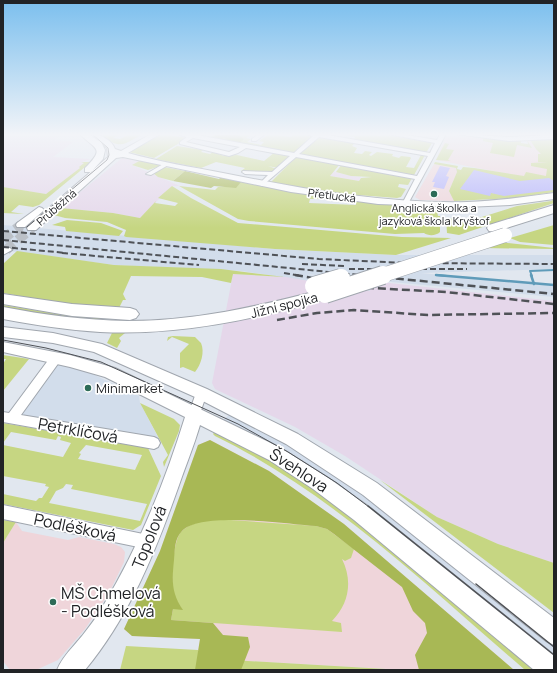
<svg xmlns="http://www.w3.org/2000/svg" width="557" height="673" viewBox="0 0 557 673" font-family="Manrope,sans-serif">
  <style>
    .built { fill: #d2ddeb }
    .industrial { fill: #e5d7ea }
    .education { fill: #efd5da }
    .green { fill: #c6d682; fill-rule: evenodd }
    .forest { fill: #a8b855 }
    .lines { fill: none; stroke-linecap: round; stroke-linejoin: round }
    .stream-far1 { stroke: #5f9bb9; stroke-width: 2 }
    .stream { stroke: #5f9bb9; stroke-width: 2.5 }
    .building { fill: #b6b4fc }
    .secondary-tunnel { stroke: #bbc0c7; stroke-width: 10; stroke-dasharray: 10 5.5; stroke-linecap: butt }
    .street-casing { stroke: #a0a6ae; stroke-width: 2 }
    .secondary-casing { stroke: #a0a6ae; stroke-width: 2 }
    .highway-casing { stroke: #a0a6ae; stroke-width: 2 }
    .street { fill: #fff; fill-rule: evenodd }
    .secondary { fill: #fff; fill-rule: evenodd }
    .highway { fill: #fff; fill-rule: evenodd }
    .tram-far1 { stroke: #4f5257; stroke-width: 1 }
    .tram { stroke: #4f5257; stroke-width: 1.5 }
    .rail-far1 { stroke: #4f5257; stroke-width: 2; stroke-dasharray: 6 3; stroke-linecap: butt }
    .rail { stroke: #4f5257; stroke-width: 2.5; stroke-dasharray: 8 4; stroke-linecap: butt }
    .highway-bridge-far1-casing { stroke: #a0a6ae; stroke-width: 15; stroke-linecap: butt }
    .highway-bridge-casing { stroke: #a0a6ae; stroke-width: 20; stroke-linecap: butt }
    .highway-bridge-far1 { stroke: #fff; stroke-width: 14 }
    .highway-bridge { stroke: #fff; stroke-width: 18 }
    .poi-dot { fill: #2d6b57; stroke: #fff; stroke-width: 1.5 }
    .labels { text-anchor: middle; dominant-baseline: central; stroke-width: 3.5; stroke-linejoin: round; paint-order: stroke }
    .far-street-label { font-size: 11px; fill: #212326; stroke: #fff }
    .far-poi-label { font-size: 11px; fill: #212326; stroke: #fff }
    .street-label { font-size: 13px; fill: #212326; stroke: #fff }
    .poi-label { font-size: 13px; fill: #212326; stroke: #fff; text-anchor: start }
    .near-street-label { font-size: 16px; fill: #212326; stroke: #fff }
    .near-poi-label { font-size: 16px; fill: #212326; stroke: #fff; text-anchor: start }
  </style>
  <rect width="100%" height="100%" fill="#e1e7ef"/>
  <g class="built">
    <polygon points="3,225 275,249 396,255 554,255 554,269 421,273 554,286 554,297 305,274 371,286 371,291 242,271 114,265 3,250"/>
    <polygon points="56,363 84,370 139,396 140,403 160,441 16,416"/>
    <polygon points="230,411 329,468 554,642 554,661 255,436 229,423 221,422 230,414"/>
  </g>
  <g class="industrial">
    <polygon points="63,134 54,140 73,142 53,157 91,159 82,162 84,163 81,168 46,194 3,187 3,135"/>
    <polygon points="122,158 142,160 132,165 180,186 172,186 140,218 113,213 61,208"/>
    <polygon points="332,171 352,176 361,177 359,181 329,176"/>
    <polygon points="233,274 285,277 370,291 371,281 554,301 554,563 498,544 437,517 345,456 295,427 215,389 212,383"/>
  </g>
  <g class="education">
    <polygon points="447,134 521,140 521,143 528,144 527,140 554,139 554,178 525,173 525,177 436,160"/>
    <polygon points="434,164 456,168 457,172 449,191 454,201 420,200 415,197"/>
    <polygon points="210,440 269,471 344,524 514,670 404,670 197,658 200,639 132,636 124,629 160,551 198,445"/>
    <polygon points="16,522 22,531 68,540 79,537 114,544 121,547 125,552 124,562 109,593 85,629 58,660 36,670 10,670 3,661 3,543"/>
  </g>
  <g class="green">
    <path d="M 105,134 L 120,134 L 113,138 L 120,139 L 130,134 L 143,134 C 124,144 121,150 102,136 Z"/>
    <polygon points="162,134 188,138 154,158 129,152"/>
    <polygon points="197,134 206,134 203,136 211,137 216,134 252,134 246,138 251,139 247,142 261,145 264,142 259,141 269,134 291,137 294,134 313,136 294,153 197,135"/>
    <polygon points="324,134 354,139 355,137 339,134 371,134 380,136 382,134 432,143 426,153 412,150 412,149 409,150 320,135"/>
    <polygon points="319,137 361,144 354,144 352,146 357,148 354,153 362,154 365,151 372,152 369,155 371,156 377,152 393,154 392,156 399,158 401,156 410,157 411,158 406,167 414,168 421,155 425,155 414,175 300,154"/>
    <polygon points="483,138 521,140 521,143 528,144 527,140 532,148 517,145 514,157 490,153 493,143 483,141"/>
    <polygon points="554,138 554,192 515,198 454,201 449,191 457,172 456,168 434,164 435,162 458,166 457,169 461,170 463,167 474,168 524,176 526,172 546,176 547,169 531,166 531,163 548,162 538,162 538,154 541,154 536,149 541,149 536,149 530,140"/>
    <polygon points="445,143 449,144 446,149 454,150 448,160 451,161 436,160"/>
    <polygon points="177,146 203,150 201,152 210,154 213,152 224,156 237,155 264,161 275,152 292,155 278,168 268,166 277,169 270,172 243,172 241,171 245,168 216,162 201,168 156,159"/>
    <polygon points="297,156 340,164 330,176 359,181 361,178 372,177 351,176 336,172 342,164 412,178 408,185 399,184 398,187 406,189 401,197 397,198 332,193 271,182"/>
    <polygon points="141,160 159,164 160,166 148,170 132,165"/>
    <polygon points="81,162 91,162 39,205 33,207 19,205 11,212 24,214 3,213 3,187 46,194 80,168 79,167 84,163"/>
    <polygon points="164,167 185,171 173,181 158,177 153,173"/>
    <path d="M 242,181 L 317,196 L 323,199 L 310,199 L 309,203 L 356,205 L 355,201 L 329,200 L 333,198 L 426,205 L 437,211 L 438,216 L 440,216 L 440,232 C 436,236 428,236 424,233 L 395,234 L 249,221 L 238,219 L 179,186 L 215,190 L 218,187 L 236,187 Z"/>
    <polygon points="172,186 191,198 238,223 402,237 451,238 396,255 275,249 126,237 124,236 126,230 107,222 65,218 54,215 61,208 113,213 140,218 156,201 155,203 175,206 178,203 158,198"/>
    <polygon points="554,199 554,203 459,235 447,233 446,218 469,221 517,206 551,201"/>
    <polygon points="67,220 101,223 123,231 119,236 66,231 65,227 52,225"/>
    <polygon points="554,225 554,245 520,242 510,238"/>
    <polygon points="498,242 554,248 554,249 482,248"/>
    <polygon points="17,251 114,265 221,269 285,277 233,274 231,283 202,277 131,276 123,294 126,300 123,300 119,308 93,307 49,301 3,293 3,264"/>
    <polygon points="3,305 64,315 103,318 101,321 60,317 3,307"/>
    <polygon points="112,333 125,333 119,338 121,341 117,348 107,343"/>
    <path d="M 173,336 L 195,337 L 201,343 C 205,352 201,365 195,372 L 183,367 L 180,368 L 180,353 L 189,344 L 172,337 L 167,341 L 168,337 Z"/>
    <polygon points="3,355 29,359 3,391 3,364 6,359 3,359"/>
    <polygon points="140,403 174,419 180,425 179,431 164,467 163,462 168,455"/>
    <path d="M 3,423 L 148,448 L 161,476 L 141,525 L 133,530 L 3,504 L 3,494 L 36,501 L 39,498 L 42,498 L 49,487 L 45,486 L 46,484 L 3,476 L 3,445 L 63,457 L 71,443 L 60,440 L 61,437 L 58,436 L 56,440 L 11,432 L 3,443 ZM 86,445 L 142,455 L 135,470 L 78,459 L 81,454 L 79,453 ZM 66,484 L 73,485 L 71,489 L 147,504 L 140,521 L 49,503 L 56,491 L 63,488 Z"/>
    <path d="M 216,430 L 241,442 L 319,489 L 540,670 L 525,670 C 427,586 332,493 215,436 L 213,434 Z"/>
    <polygon points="380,480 437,517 498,544 554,563 554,613"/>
    <path d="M 216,519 L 316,526 L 327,529 L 354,549 L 351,558 L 345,561 L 342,559 C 353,581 349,604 332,621 L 341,623 L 342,632 L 171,620 L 173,609 L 182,609 C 178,603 174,597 173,590 C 171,578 173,541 181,532 C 189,523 205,520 216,519 Z"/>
    <polygon points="3,520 16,522 3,543"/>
    <polygon points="126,646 198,650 198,658 403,670 120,670"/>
  </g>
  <g class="forest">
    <polygon points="218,134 240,134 238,135 244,139 239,143 224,141 227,139 224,138 220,140 212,138"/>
    <polygon points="185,171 219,179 221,177 242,181 236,188 214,186 211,188 173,181"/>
    <path d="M 210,440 L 269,471 L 344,524 L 514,670 L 419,670 L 415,655 L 427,633 L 425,623 L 413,611 L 402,587 L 334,534 L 327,529 L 316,526 C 288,524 201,511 182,531 C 174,539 175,551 174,560 C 172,580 171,593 183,610 L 173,609 L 171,620 L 213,623 L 223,635 L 248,637 L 250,647 L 241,670 L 195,670 L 200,639 L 132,636 L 124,629 L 160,551 L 198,445 Z"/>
  </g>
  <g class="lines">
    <g class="stream-far1">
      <polyline points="436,275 447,276"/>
      <polyline points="532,276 530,271 554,270"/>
    </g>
    <g class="stream">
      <polyline points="436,275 554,285"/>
      <polyline points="531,275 534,284"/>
    </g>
  </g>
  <g class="building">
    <polygon points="440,166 450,168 446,176 449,177 444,189 433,187 435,182 432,182"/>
    <polygon points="474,170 520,181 549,178 554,181 554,190 504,196 491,193 490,196 460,189"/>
  </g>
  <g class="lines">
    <g class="secondary-tunnel">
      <polyline points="3,239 21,225"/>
      <polyline points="6,250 32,228"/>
    </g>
    <defs>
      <g id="street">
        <path d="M 177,134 L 192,134 L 294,153 L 313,136 L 307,134 L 322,134 L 430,153 L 435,143 L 388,134 L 400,134 L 437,140 L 440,134 L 446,134 L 409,202 L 406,204 L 403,202 L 415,179 L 296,157 L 262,186 L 259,184 L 268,175 L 245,174 L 242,172 L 243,171 L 272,172 L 290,156 L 246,148 L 238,153 L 229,156 L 180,144 L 180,142 L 187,137 ZM 319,137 L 428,156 L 417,176 L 299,154 ZM 193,138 L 240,147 L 229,152 L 186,142 Z"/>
        <polygon points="259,134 265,134 256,141 252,141 252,139"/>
        <polygon points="456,134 509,137 554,135 554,139 509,141"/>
        <polygon points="165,163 170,164 151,175 146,174"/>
        <polygon points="56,354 60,355 61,358 60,361 21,415 154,437 158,439 160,443 158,447 154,449 3,422 3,412 9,413 52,355"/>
        <polygon points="201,388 205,390 207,393 199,416 195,418 191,416 189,413 197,390"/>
        <polygon points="3,505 148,535 153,537 155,542 153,547 148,549 3,519"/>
      </g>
      <g id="secondary">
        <path d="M 80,134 L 89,134 L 100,142 L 91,134 C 100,134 112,140 115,149 L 121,151 L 151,134 L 160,134 L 128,153 C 160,162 192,167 223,173 C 303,189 385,204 467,202 C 496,201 525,197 554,193 L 554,199 L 510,205 L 466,207 L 378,204 L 291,192 L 123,157 L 116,158 L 36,230 L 28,230 L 27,228 L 28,226 L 108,157 L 107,148 L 101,142 L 105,150 L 103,159 L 91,172 L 85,172 L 85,168 C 106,147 95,150 80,134 Z"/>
        <polygon points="39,207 42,208 44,210 42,212 25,227 17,227 16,225 17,223"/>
        <polygon points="3,247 10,248 12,250 3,255"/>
        <polygon points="3,327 53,333 102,344 207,389 298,434 377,483 554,618 554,645 546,641 363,495 286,444 195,397 94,352 53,343 3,337"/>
        <path d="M 3,342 L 70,355 L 115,368 L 281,448 L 327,477 L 368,506 L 554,655 L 554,670 L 534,670 L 354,520 L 313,489 L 269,460 L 200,425 C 194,446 185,467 178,488 C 155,553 129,617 85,670 L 57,670 C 62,657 73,647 82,636 C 89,627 97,617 103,606 C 138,548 165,482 185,417 L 105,377 L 70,367 L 3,352 Z"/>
      </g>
      <g id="highway">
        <polygon points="554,205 554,213 494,232 489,231 487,228 489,225"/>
        <path d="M 325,289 L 331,290 L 333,294 L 331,298 C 255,319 179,336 100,332 C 67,330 35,325 3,319 L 3,307 C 44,315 85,320 127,321 C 195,321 260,306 325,289 Z"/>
        <polygon points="3,294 72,304 130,308 136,310 139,314 136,318 130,320 72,316 3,304"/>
      </g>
    </defs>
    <use href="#street" class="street-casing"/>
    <use href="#secondary" class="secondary-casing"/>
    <use href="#highway" class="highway-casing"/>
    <use href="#street" class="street"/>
    <use href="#secondary" class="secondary"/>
    <use href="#highway" class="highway"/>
    <g class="tram-far1">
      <polyline points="27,227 107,160 109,155 108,148 92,134"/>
      <polyline points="3,340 46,348 101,362 238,424 288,452 337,483 369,507"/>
    </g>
    <g class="tram">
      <polyline points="368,506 554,655"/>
      <polyline points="476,584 554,647"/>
    </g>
    <g class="rail-far1">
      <polyline points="3,231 319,259 407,263 554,264"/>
      <polyline points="3,240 370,276"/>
      <polyline points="3,247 66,253"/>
      <polyline points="62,253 199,265"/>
      <polyline points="302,264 344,266"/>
      <polyline points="349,269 467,269"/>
      <polyline points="284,273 301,276"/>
    </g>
    <g class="rail">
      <polyline points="295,275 371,288 446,292 554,304"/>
      <polyline points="360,275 554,294"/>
      <polyline points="277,320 317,313 354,310 428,315 554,313"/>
    </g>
    <defs>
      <polyline id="highway-bridge-far1" points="380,276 505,235"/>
      <g id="highway-bridge">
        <polyline points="314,286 341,278"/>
        <polyline points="325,294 383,275"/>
      </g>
    </defs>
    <use href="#highway-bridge-far1" class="highway-bridge-far1-casing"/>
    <use href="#highway-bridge" class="highway-bridge-casing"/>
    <use href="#highway-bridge-far1" class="highway-bridge-far1"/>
    <use href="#highway-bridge" class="highway-bridge"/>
  </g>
  <linearGradient id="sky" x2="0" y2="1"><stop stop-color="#7bbfee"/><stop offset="0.59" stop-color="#f2f4f8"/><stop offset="1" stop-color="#f2f4f8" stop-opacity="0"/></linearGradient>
  <rect width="557" height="228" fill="url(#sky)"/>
  <g class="poi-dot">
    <circle cx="434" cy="194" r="4"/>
    <circle cx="88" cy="388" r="4"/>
    <circle cx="53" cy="602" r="4"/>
  </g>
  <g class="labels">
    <g class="far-street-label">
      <text transform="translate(332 195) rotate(7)">Přetlucká</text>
      <text transform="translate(56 207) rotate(-41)">Průběžná</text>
    </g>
    <g class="far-poi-label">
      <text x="434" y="207">Anglická školka a<tspan x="434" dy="13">jazyková škola Kryštof</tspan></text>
    </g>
    <g class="street-label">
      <text transform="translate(284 305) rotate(-14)">Jižní spojka</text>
    </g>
    <g class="poi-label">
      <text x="96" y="388">Minimarket</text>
    </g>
    <g class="near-street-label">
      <text transform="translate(78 430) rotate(10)">Petrklíčová</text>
      <text transform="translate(299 470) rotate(33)">Švehlova</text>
      <text transform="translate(75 527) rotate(12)">Podléšková</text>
      <text transform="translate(149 537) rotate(-68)">Topolová</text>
    </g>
    <g class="near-poi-label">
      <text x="61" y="593">MŠ Chmelová<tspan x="61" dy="18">- Podléšková</tspan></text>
    </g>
  </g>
  <rect width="557" height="673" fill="none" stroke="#212326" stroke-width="8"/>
</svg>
